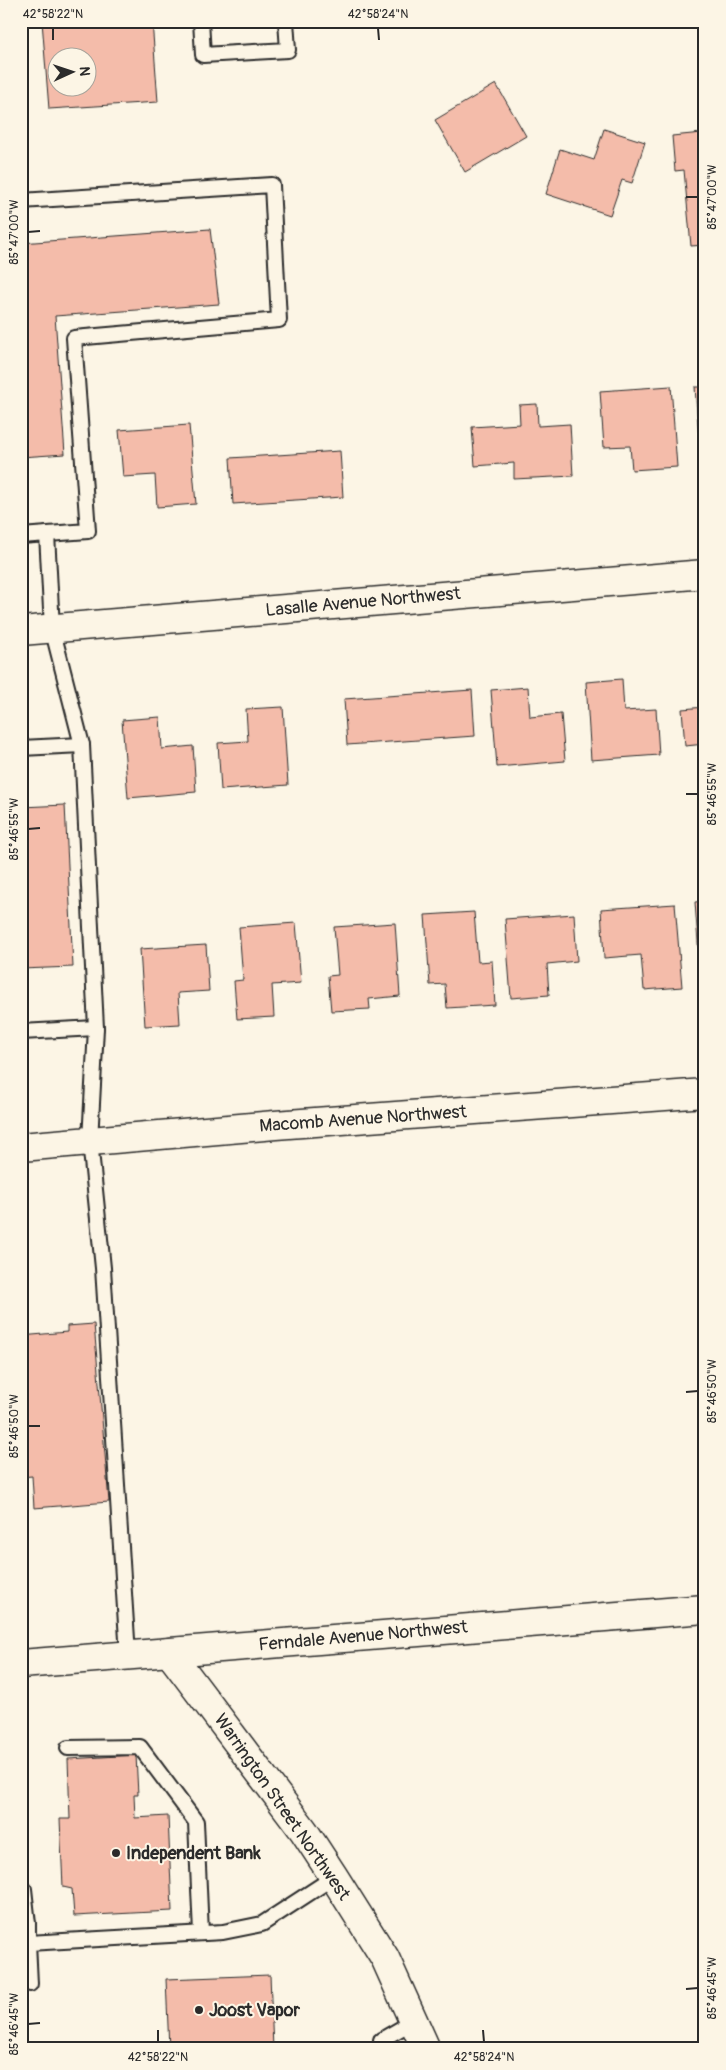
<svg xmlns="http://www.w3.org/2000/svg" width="726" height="2070" viewBox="0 0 726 2070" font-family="Pangolin,sans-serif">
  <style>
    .building { fill: #f4bcaa; stroke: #2b2b2b; fill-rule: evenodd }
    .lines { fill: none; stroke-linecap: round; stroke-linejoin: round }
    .service-casing { stroke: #2b2b2b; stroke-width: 18 }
    .minor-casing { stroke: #2b2b2b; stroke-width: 31 }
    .service { stroke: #fcf5e5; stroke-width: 14 }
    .minor { stroke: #fcf5e5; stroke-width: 28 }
    .ticks { fill: none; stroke: #2b2b2b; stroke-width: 2 }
    .poi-dot { fill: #2b2b2b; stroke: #fcf5e5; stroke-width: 2 }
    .labels { text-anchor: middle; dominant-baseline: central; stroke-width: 4; stroke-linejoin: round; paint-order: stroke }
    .street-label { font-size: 18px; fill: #2b2b2b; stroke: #fcf5e5 }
    .poi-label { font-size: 18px; font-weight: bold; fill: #2b2b2b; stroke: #fcf5e5; text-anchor: start }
    .neatline { fill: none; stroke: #2b2b2b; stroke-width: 2 }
    .ticks-label { font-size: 12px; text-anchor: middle; fill: #2b2b2b }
  </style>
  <rect width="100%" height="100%" fill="#fcf5e5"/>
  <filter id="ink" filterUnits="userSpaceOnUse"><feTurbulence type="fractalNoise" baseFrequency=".02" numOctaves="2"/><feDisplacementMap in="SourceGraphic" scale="10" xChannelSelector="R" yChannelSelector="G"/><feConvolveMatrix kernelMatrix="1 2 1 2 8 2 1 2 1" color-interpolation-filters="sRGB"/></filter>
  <g filter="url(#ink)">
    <g class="building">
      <path d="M 42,21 L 152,21 L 158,102 L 49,109 ZM 58,58 L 88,58 L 88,88 L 58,88 Z"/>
      <polygon points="496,84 526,136 465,172 435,120"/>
      <polygon points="604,129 645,142 632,183 622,180 610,215 546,194 560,149 594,160"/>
      <polygon points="702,133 705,146 705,245 691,246 684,170 675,171 672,136"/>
      <polygon points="210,229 219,304 55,316 65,454 21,457 21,243"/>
      <polygon points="671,386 677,467 632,470 630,446 604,447 600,391"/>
      <polygon points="695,387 705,387 705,465 701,465"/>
      <polygon points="537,404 538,426 570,424 573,476 514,479 514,463 475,466 472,427 520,424 519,405"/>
      <polygon points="189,425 196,504 157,507 155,475 123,477 119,430"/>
      <polygon points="340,451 343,497 233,504 230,458"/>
      <polygon points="622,679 624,711 656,709 659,755 591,760 586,682"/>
      <polygon points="528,687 530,717 561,714 565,761 497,767 491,690"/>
      <polygon points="472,690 475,736 347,745 344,699"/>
      <polygon points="283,707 288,785 221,790 218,743 248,741 246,709"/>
      <polygon points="705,707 705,744 685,746 682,709"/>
      <polygon points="160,717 162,749 193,746 196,792 128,798 122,720"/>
      <polygon points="65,805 73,967 21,969 21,807"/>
      <polygon points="705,901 705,984 701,984 695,902"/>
      <polygon points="675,904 682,987 644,990 641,955 604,958 601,909"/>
      <polygon points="474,912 478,962 492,961 495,1005 447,1008 445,984 430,985 425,915"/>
      <polygon points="574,914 577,961 547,964 549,995 511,998 505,919"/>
      <polygon points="296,923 301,983 272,985 274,1017 237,1019 234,981 243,980 239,927"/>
      <polygon points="395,923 400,996 369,999 370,1009 331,1011 328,976 338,975 334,927"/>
      <polygon points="206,945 209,991 178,993 180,1024 145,1026 140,949"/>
      <polygon points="94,1324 109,1502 34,1508 32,1476 21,1477 21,1336 67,1332 67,1326"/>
      <polygon points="136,1755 138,1795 134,1795 135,1818 168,1816 172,1911 74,1916 72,1889 63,1887 60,1819 70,1819 68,1759"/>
      <polygon points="270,1975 273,2049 169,2049 166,1979"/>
    </g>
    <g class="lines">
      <defs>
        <g id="service">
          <polyline points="201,21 203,55 288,50 286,21"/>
          <polyline points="21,201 272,185 279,320 74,338 88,531 21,536"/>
          <polyline points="47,534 52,628 82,745 96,1028 90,1141 103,1268 128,1655"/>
          <polyline points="21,748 82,745"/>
          <polyline points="21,1032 96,1028"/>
          <polyline points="68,1748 140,1747 196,1822 201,1933"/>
          <polyline points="24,1889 28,1924"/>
          <polyline points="21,1924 28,1924 28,1943 223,1932 262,1924 334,1877"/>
          <polyline points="28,1943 30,1984"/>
          <polyline points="381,2040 414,2021"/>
        </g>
        <g id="minor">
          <polyline points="21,631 705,574"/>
          <polyline points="21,1147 275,1125 705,1093"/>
          <polyline points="169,1652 304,1831 334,1877 385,1958 426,2049"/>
          <polyline points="21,1664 705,1609"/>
        </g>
      </defs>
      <use href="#service" class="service-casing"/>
      <use href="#minor" class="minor-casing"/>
      <use href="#service" class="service"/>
      <use href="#minor" class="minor"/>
    </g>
  </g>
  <path class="ticks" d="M 53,28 L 53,40M 378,28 L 379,40M 686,197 L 698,197M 28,232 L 40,231M 686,794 L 698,794M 28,829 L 40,828M 686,1392 L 698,1391M 28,1426 L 40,1426M 686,1989 L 698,1988M 28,2024 L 40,2023M 158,2030 L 158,2042M 483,2030 L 484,2042"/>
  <g class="poi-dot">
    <circle cx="116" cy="1853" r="5"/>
    <circle cx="199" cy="2010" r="5"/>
  </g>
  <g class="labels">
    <g class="street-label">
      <text transform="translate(363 602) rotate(-5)">Lasalle Avenue Northwest</text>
      <text transform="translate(363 1119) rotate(-4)">Macomb Avenue Northwest</text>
      <text transform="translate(363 1636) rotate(-5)">Ferndale Avenue Northwest</text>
      <text transform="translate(282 1807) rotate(55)">Warrington Street Northwest</text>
    </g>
    <g class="poi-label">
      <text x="126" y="1853">Independent Bank</text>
      <text x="209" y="2010">Joost Vapor</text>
    </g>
  </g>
  <rect width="726" height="2070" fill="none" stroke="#fcf5e5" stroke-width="55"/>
  <g transform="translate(72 72) rotate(87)"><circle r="24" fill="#fcf5e5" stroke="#a8a49b"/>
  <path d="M0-4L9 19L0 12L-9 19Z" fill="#2b2b2b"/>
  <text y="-8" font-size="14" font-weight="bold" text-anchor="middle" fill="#2b2b2b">N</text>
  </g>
  <rect x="28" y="28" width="670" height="2014" class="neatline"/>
  <g class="ticks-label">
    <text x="53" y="18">42°58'22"N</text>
    <text x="378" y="18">42°58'24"N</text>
    <text transform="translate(712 197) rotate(-90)" y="4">85°47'00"W</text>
    <text transform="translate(14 232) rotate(-90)" y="4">85°47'00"W</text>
    <text transform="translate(712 794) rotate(-90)" y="4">85°46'55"W</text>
    <text transform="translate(14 829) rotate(-90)" y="4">85°46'55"W</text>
    <text transform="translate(712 1391) rotate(-90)" y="4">85°46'50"W</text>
    <text transform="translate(14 1426) rotate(-90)" y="4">85°46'50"W</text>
    <text transform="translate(712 1988) rotate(-90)" y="4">85°46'45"W</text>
    <text transform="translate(14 2024) rotate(-90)" y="4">85°46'45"W</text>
    <text x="158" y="2061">42°58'22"N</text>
    <text x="484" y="2061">42°58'24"N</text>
  </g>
</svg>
